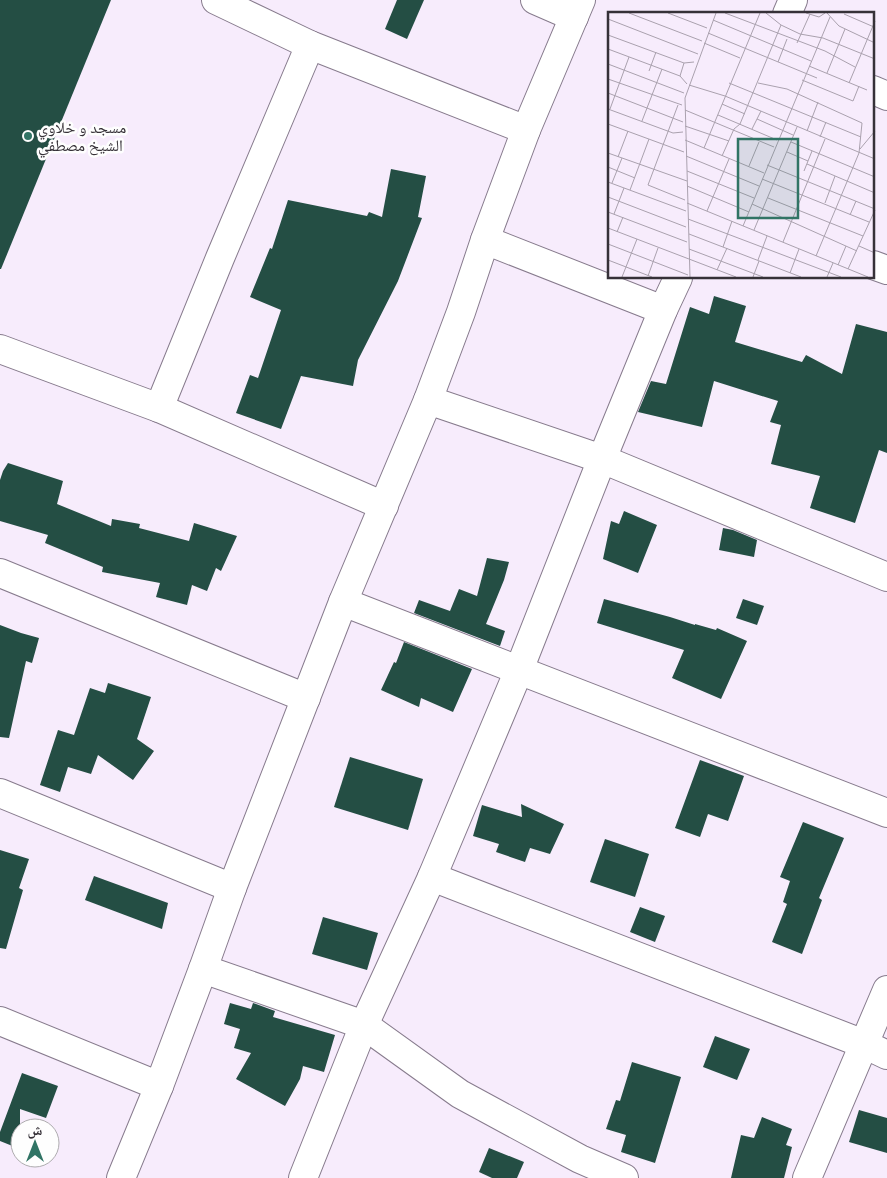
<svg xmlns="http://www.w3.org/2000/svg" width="887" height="1178" viewBox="0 0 887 1178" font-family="Ubuntu,'Noto Naskh Arabic',sans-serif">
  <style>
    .building { fill: #244e44 }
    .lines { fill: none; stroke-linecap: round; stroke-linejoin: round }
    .minor-casing { stroke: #877b8d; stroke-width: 30 }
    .minor { stroke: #fff; stroke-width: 28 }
    .poi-dot { fill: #317465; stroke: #fefefe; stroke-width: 2 }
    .labels { text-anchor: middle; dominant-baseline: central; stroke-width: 5; stroke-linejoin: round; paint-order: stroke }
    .poi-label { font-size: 16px; fill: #363138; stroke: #fefefe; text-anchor: start }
    .inset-road { fill: none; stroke: #aaa1ae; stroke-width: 1 }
    .view { fill: #317465; fill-opacity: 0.15; stroke: #317465; stroke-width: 2.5 }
    .inset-edge { fill: none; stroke: #363138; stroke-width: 2.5 }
  </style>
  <rect width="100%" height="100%" fill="#f7ecfc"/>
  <g class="building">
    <polygon points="0,0 111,0 1,269 0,269"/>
    <polygon points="397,0 424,0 407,39 385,29"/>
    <polygon points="391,169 426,176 418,217 422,218 398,281 358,360 353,386 301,376 281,429 236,413 250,375 258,378 281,310 250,297 270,248 272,249 288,200 367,216 369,212 382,217"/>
    <polygon points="714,296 746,306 735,342 802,362 806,355 842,374 856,324 887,332 887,453 879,450 855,523 810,508 820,476 771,464 781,425 770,422 778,401 714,381 702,427 638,412 651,381 666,384 690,307 709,314"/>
    <polygon points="8,463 63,481 57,504 111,526 112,519 140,524 139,528 189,541 194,523 237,536 221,571 216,568 207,591 192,585 187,605 156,597 160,583 102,572 103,567 45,543 48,535 0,521 0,480 3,471"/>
    <polygon points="624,511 657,525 638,573 603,559 611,521 619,524"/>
    <polygon points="723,528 733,530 757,540 754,557 719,550"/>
    <polygon points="487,558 509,562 504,580 486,624 505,631 500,646 414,613 419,600 450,611 459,589 477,596"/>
    <polygon points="604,599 670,617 695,625 695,624 716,630 717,628 747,641 721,699 672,678 684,650 597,623"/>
    <polygon points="743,599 764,606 757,625 736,618"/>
    <polygon points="0,625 21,633 39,638 32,663 26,661 9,738 0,737"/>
    <polygon points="404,642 472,669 453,712 421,698 419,707 381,690 394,662 396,663"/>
    <polygon points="108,683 151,697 137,739 154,751 133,780 98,755 91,774 68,767 60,792 40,785 58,730 74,735 90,688 105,693"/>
    <polygon points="350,757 423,779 408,830 334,807"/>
    <polygon points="700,760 744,776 728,821 708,814 700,837 675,828"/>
    <polygon points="521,804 564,824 550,854 530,848 525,862 496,852 499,844 473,836 482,805 522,817"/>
    <polygon points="803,822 844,838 819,898 822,900 802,954 772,942 787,904 783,902 790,881 780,877"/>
    <polygon points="605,839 649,854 635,897 590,882"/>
    <polygon points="0,850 29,859 19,888 23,890 6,949 0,948"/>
    <polygon points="94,876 168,903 162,929 85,900"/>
    <polygon points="640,907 665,916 655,942 630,932"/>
    <polygon points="323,917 378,933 367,970 312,954"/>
    <polygon points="230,1003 251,1009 253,1003 275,1011 273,1017 335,1035 324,1072 303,1066 300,1079 285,1106 236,1079 251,1053 234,1048 240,1029 224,1024"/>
    <polygon points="715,1036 750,1049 737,1080 703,1067"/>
    <polygon points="632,1062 681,1077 655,1163 621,1152 626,1135 606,1129 616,1100 620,1101"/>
    <polygon points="22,1073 58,1086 46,1118 20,1109 20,1149 0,1141 0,1132"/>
    <polygon points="859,1110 887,1118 887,1153 849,1142"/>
    <polygon points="762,1117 792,1129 786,1145 792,1147 784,1178 731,1178 741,1135 754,1138"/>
    <polygon points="489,1148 524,1162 517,1178 492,1178 479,1172"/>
  </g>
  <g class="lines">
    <defs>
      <g id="minor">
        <polyline points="216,0 310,45 526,130"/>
        <polyline points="535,0 574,17"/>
        <polyline points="787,14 793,0"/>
        <polyline points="873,90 887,96"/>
        <polyline points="485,240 663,310"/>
        <polyline points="873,265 887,270"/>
        <polyline points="0,349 159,408 384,506"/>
        <polyline points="428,400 602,459 887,577"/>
        <polyline points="159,408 220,258 310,45"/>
        <polyline points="0,573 306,698"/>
        <polyline points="343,602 887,813"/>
        <polyline points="0,793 232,888"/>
        <polyline points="432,877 864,1044 887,1055"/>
        <polyline points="203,969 364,1025 460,1094 580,1159 624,1178"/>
        <polyline points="0,1021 159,1086"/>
        <polyline points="121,1178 159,1086 203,969 232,888 343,602 428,400 461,312 485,240 526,130 581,0"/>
        <polyline points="303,1178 364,1025 432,877 519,670 602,459 663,310 678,278"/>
        <polyline points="807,1178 887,990"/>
      </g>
    </defs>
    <use href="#minor" class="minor-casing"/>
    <use href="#minor" class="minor"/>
  </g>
  <circle class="poi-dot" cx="28" cy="136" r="5"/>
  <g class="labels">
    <g class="poi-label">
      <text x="38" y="127">مسجد و خلاوي<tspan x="38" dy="18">الشيخ مصطفي</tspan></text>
    </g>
  </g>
  <g transform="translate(608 12)">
    <rect width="266" height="266" fill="#f7ecfc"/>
    <path class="inset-road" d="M 21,1 L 94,29M 60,1 L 99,16M 117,1 L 217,39 L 247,55M 158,1 L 173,13 L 192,22 L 215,26 L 267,47M 198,1 L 211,5 L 217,1M 219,1 L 231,14 L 267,31M 236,2 L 266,15M 0,7 L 90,42M 105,8 L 203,49M 100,21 L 209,66M 0,23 L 76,51 L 86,50M 96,31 L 132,46M 189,31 L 202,2M 0,37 L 72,64M 170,50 L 179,27M 76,51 L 72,64 L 79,72M 0,52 L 76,81M 201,54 L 259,78M 41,59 L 48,40M 219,61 L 237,17M 0,67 L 74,93M 194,68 L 245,89 L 251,74M 121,71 L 253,125M 150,71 L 179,77 L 254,111 L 251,141 L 208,244M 241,71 L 267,9M 81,73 L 117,84 L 267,147M 0,81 L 75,110M 114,92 L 137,102M 70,93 L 40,173 L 77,188M 0,97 L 65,121 L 75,120M 2,97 L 21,45M 77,98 L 166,135M 110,103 L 169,128M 149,107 L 185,123M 34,109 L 54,57M 0,112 L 76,140M 77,114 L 121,129M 144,117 L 153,99M 199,119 L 210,90M 212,125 L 218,110M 77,128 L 156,161M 183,130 L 267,165M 96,136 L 152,1M 252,137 L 267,119M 179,140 L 200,149M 0,141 L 79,169M 78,144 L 151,174M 114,144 L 126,117 L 132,112 L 173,13M 10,145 L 20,119M 199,152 L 267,181M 159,153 L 267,197M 141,154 L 151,130M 0,155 L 27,166M 79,159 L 146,186M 196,159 L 204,139M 154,167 L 261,210M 0,170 L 78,199M 4,171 L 14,146M 79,174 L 141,200M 22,178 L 41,127M 0,185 L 78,215M 160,186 L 255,224M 79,191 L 260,265M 217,191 L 227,164M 144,192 L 249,239M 99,199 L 121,147M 0,200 L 79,230M 6,202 L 16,176M 242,203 L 248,189M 80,207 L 233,265M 135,214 L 222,5M 0,216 L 128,265M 146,218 L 189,115M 9,220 L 15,205M 81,222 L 193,265M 175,230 L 217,127M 0,232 L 80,263M 251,234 L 267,241M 115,235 L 124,209M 81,237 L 155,265M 0,248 L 44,265M 150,248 L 159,224M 230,253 L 238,234M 240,257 L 267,198M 109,258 L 119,236M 182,261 L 191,237M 40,264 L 50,236M 14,265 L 29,227M 82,265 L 77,86 L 108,1M 145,265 L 151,249M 219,265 L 225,251"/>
    <path class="view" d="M 130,127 L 190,127 L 190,206 L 130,206 Z"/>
    <rect width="266" height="266" class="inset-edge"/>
  </g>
  <g transform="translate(35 1143)"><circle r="24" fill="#fefefe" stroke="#aeacaf"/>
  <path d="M0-4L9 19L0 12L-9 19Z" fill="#317465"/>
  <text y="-8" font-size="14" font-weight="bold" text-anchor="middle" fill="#363138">ش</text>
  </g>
</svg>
